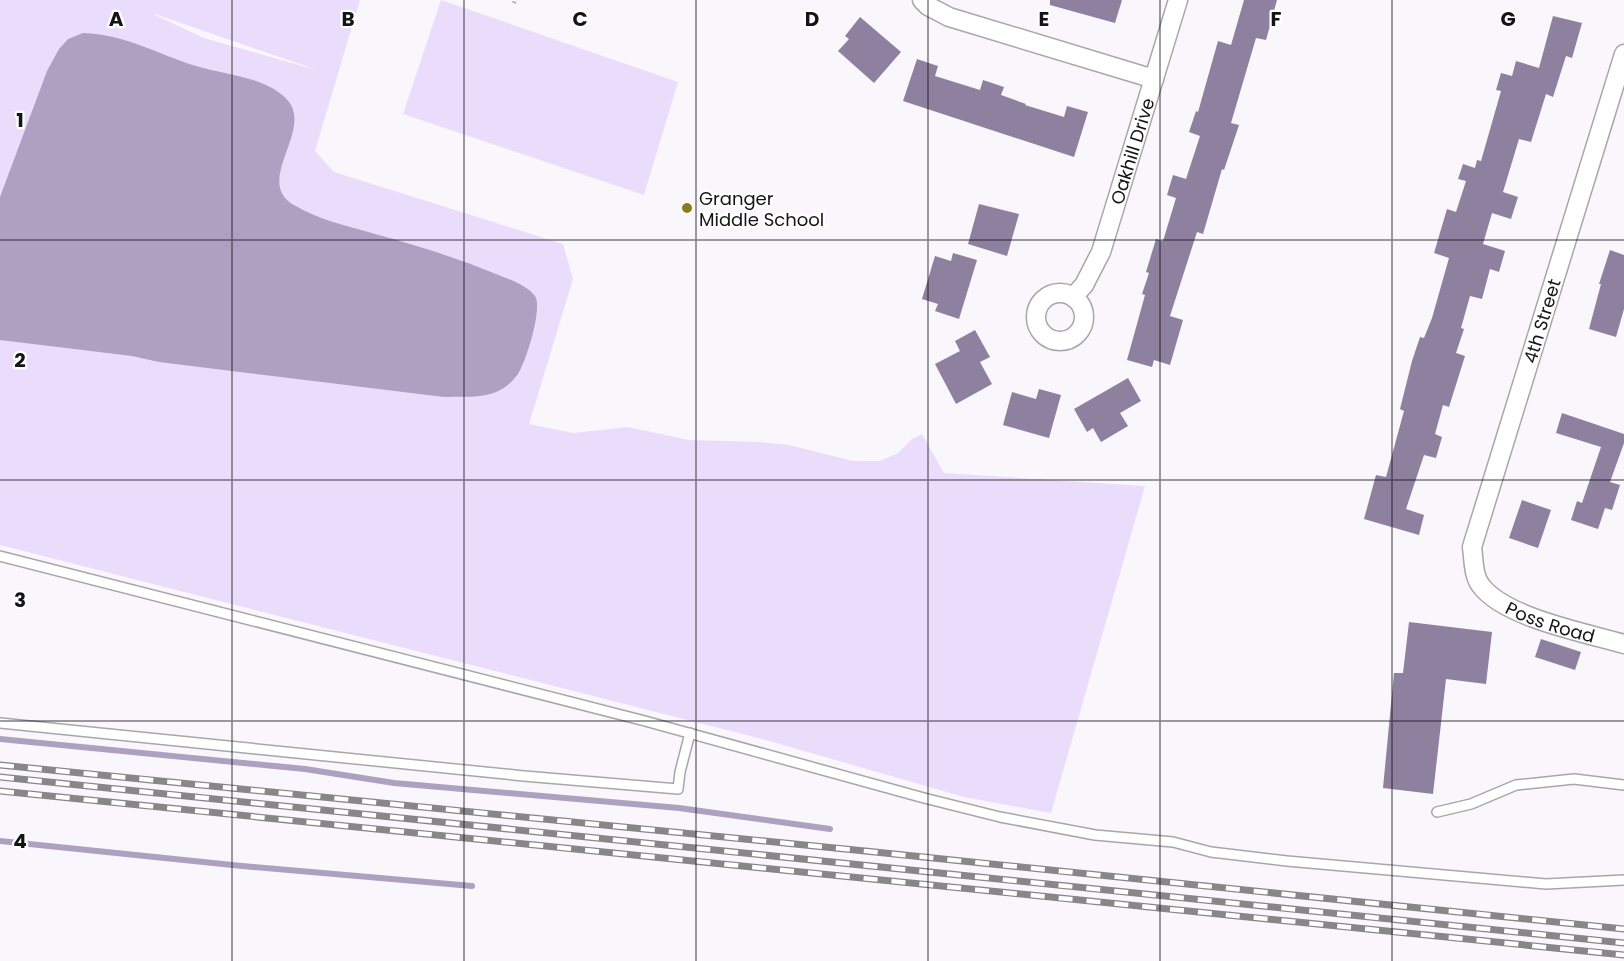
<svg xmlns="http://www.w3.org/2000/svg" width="1624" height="961" viewBox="0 0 1624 961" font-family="Poppins,sans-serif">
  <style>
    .green { fill: #eaddfb; fill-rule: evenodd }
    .water { fill: #aea0c1 }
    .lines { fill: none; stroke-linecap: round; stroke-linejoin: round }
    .stream { stroke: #aea0c1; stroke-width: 6 }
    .building { fill: #8e809f }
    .service-casing { stroke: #a8a6ab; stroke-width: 12 }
    .minor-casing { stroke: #a8a6ab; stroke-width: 21 }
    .path { stroke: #a4a3a7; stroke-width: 4; stroke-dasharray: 1.5 4.5; stroke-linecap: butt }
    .service { stroke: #fff; stroke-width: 9 }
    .minor { stroke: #fff; stroke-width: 18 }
    .rail-casing { stroke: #878689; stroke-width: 7 }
    .rail { stroke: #fff; stroke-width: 4.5; stroke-dasharray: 14; stroke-linecap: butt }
    .grid { fill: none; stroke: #141315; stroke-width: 1.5; stroke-opacity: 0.55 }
    .poi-dot { fill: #8e791f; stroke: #fff; stroke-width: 2 }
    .labels { text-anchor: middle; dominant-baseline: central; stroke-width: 4.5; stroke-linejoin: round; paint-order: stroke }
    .street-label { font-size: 18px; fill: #141315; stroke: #fff }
    .poi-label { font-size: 18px; fill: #141315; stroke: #fff; text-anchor: start }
    .grid-label { font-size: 20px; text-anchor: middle; font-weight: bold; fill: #141315; stroke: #fff; stroke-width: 4.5; stroke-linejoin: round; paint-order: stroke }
  </style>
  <rect width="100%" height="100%" fill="#f9f7fc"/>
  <g class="green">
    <path d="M 0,0 L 360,0 L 315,151 L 334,172 L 563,244 L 573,279 L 529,424 L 573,433 L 628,427 L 689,440 L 759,442 L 789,445 L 853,461 L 880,461 L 898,453 L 912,439 L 922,434 L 944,473 L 1145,486 L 1051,813 L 964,797 L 766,740 L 0,545 ZM 155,15 L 155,14 L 320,71 L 204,38 Z"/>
    <polygon points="441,0 678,82 644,195 403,114"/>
  </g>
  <path class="water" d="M 83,33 C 125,34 157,54 196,66 C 219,73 244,75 266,85 C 275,89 286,96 291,105 C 308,135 255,183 294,205 C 319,220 348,226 375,234 C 416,245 457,258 496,274 C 508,279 527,285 535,296 C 543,308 526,362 518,374 C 498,401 474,396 444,397 L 159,362 L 132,356 L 0,340 L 0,197 L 47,71 L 59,49 L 68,39 Z"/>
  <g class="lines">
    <g class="stream">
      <polyline points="0,739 305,769 394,783 679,808 830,829"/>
      <polyline points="0,841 242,866 472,886"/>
    </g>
  </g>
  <g class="building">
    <polygon points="1050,0 1122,0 1115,23 1050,5"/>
    <polygon points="1244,0 1277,0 1266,40 1256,38 1231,123 1239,125 1224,170 1222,169 1203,234 1197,232 1170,316 1183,320 1170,365 1154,360 1152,367 1127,360 1145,295 1142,294 1149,273 1146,272 1156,239 1163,241 1176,198 1167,195 1173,175 1186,179 1200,136 1189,132 1196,111 1198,112 1218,41 1231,45"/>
    <polygon points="1553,16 1582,23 1572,58 1566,56 1553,97 1546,94 1531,142 1519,139 1503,192 1518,197 1511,219 1492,213 1483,244 1505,251 1499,272 1490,269 1482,299 1470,296 1461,328 1464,329 1456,353 1465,356 1449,407 1443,405 1435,434 1442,437 1436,458 1424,455 1406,509 1424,515 1419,535 1364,519 1376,475 1386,477 1404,411 1400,409 1412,361 1420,337 1424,338 1432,318 1449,258 1434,253 1447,209 1456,212 1466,181 1458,179 1463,164 1475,168 1477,160 1481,161 1501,91 1496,90 1501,73 1512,76 1516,61 1539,68"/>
    <polygon points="860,17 901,52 874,83 838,51 849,39 845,36"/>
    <polygon points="917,59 938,66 935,76 980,90 983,80 1004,87 1001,95 1026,104 1025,105 1064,117 1067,106 1088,112 1074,157 903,101"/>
    <polygon points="979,204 1019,214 1007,256 968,244"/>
    <polygon points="1610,250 1624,255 1624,309 1616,337 1589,329 1601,284 1599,284"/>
    <polygon points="953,253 977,260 959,319 935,311 938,304 922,299 935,256 951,261"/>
    <polygon points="975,330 990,357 980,362 992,384 956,404 935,364 960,351 955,341"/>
    <polygon points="1128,378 1141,401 1120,413 1128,426 1101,442 1093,428 1087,432 1074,409"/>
    <polygon points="1039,389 1061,395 1049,438 1003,425 1012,392 1036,399"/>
    <polygon points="1562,413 1624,434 1624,443 1610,482 1620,485 1612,510 1605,508 1598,529 1571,520 1577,501 1582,503 1601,447 1556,433"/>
    <polygon points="1522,500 1551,510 1538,548 1509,538"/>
    <polygon points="1409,622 1492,632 1486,684 1446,679 1433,794 1383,788 1394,673 1403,673"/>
    <polygon points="1541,639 1581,652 1575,670 1535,657"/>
  </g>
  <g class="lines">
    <defs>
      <g id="service">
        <polyline points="0,556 645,721 924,798 1000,817 1095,835 1173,842 1211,852 1287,861 1546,884 1624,880"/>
        <polyline points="0,723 524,776 678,789 680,772 690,733"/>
        <polyline points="1437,812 1471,804 1516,785 1574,779 1624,785"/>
      </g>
      <g id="minor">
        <polyline points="922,0 928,6 949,17 1154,79"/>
        <path id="s1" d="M 1624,54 L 1472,547 C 1474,561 1473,577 1482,587 C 1507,618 1586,633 1624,644"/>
        <circle cx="1060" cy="317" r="24"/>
        <path id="s2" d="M 1073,297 L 1084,285 L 1101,252 L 1178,0"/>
      </g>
    </defs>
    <use href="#service" class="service-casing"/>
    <use href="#minor" class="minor-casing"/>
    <polyline class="path" points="514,3 515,0"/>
    <use href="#service" class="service"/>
    <use href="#minor" class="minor"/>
    <defs>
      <g id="rail">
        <polyline points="0,765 875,852 1624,929"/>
        <polyline points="0,777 1624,943"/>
        <polyline points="0,791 1624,955"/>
      </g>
    </defs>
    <use href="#rail" class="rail-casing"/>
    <use href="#rail" class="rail"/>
  </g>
  <path class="grid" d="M 232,0 L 232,961M 464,0 L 464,961M 696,0 L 696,961M 928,0 L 928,961M 1160,0 L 1160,961M 1392,0 L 1392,961M 0,240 L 1624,240M 0,480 L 1624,480M 0,721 L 1624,721"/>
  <circle class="poi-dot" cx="687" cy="208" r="6"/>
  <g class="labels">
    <g class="street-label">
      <text stroke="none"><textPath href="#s2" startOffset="159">Oakhill Drive</textPath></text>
      <text transform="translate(1542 321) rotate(-73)">4th Street</text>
      <text stroke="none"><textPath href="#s1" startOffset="636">Poss Road</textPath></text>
    </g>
    <g class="poi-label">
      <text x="699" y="198">Granger<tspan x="699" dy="21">Middle School</tspan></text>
    </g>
  </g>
  <g class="grid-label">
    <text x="116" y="26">A</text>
    <text x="348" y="26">B</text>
    <text x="580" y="26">C</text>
    <text x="812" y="26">D</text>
    <text x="1044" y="26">E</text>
    <text x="1276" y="26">F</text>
    <text x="1508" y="26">G</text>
    <text x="20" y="127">1</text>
    <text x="20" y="367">2</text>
    <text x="20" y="607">3</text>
    <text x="20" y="848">4</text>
  </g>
</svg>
